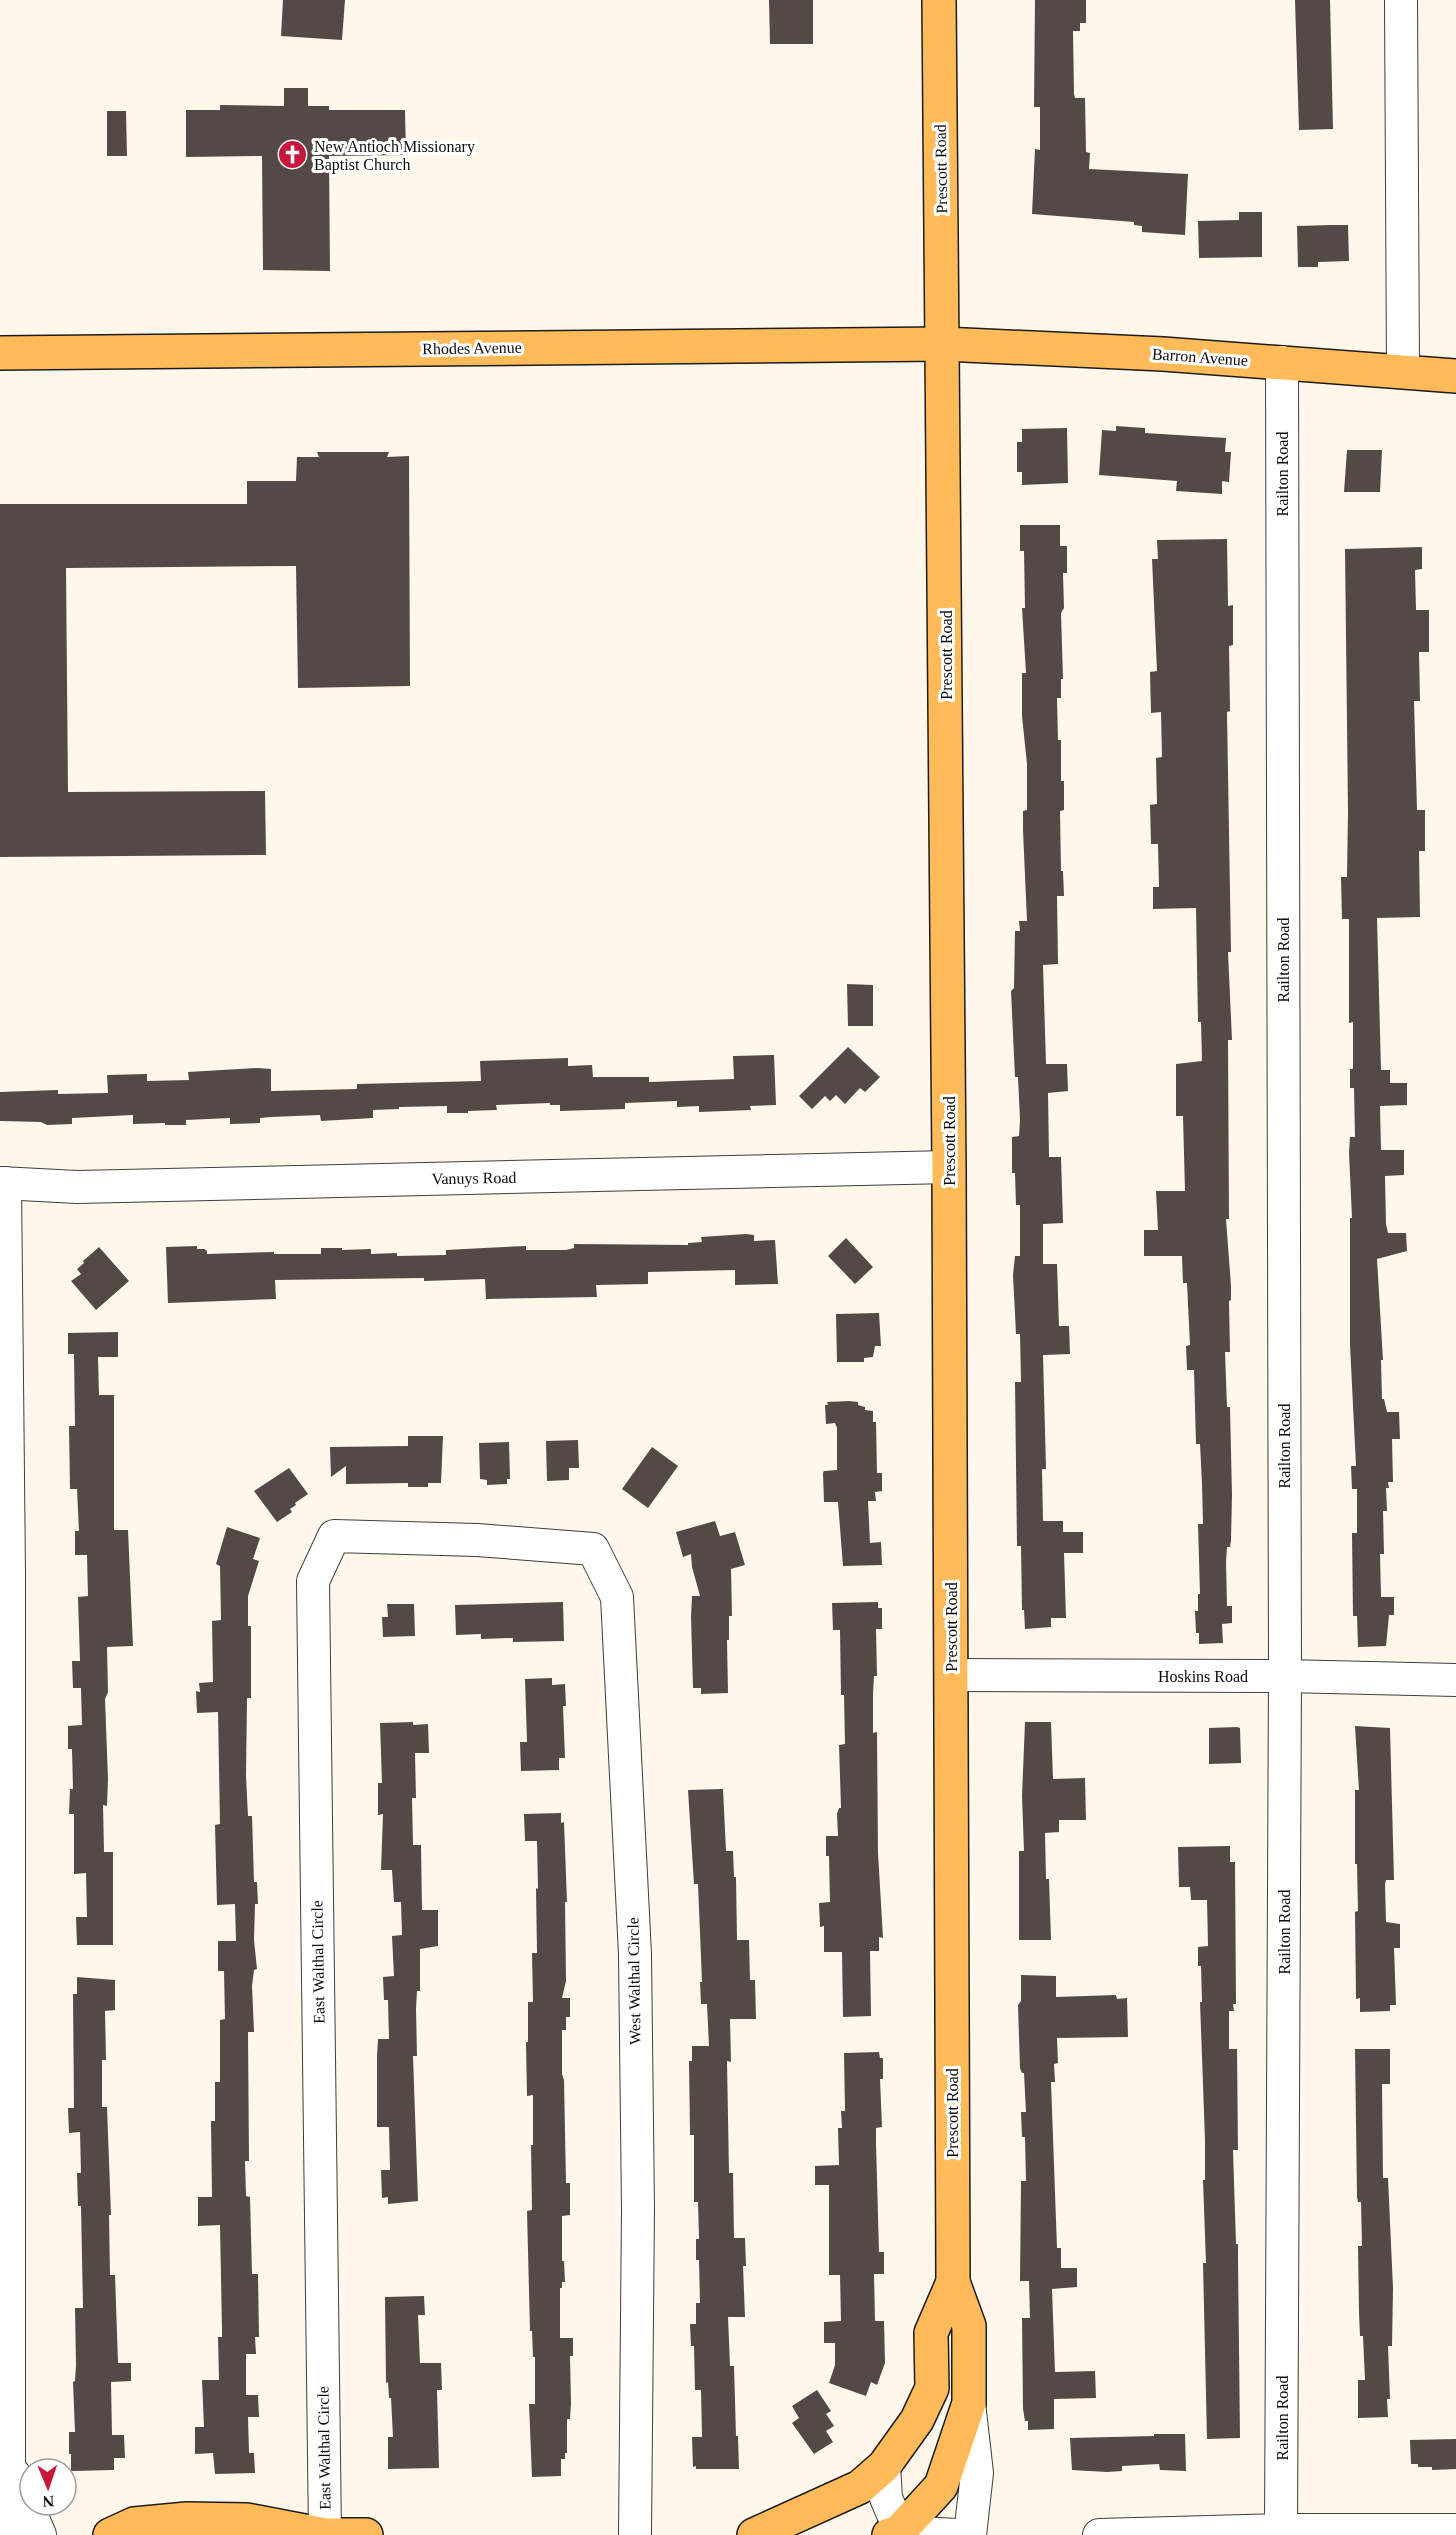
<svg xmlns="http://www.w3.org/2000/svg" width="1456" height="2535" viewBox="0 0 1456 2535" font-family="'Times New Roman',serif">
  <style>
    .building { fill: #544946 }
    .lines { fill: none; stroke-linecap: round; stroke-linejoin: round }
    .minor-casing { stroke: #3e3e3e; stroke-width: 34 }
    .major-casing { stroke: #1c1c1c; stroke-width: 36 }
    .minor { stroke: #fff; stroke-width: 32 }
    .major { stroke: #ffbb59; stroke-width: 33 }
    .labels { text-anchor: middle; dominant-baseline: central; stroke-width: 6; stroke-linejoin: round; paint-order: stroke }
    .poi-label { font-size: 16px; fill: #0b0b0b; stroke: #fff; text-anchor: start }
    .street-label { font-size: 16px; fill: #0b0b0b; stroke: #fff }
  </style>
  <rect width="100%" height="100%" fill="#fff7e9"/>
  <g class="building">
    <polygon points="283,0 345,0 342,40 281,36"/>
    <polygon points="769,0 813,0 813,44 770,44"/>
    <polygon points="1035,0 1086,0 1086,23 1080,23 1080,31 1073,31 1074,94 1075,98 1085,98 1086,152 1090,153 1089,169 1188,174 1185,235 1142,232 1142,226 1134,225 1134,222 1032,214 1035,149 1040,150 1040,107 1034,107"/>
    <polygon points="1295,0 1330,0 1333,129 1299,130"/>
    <polygon points="284,88 308,88 308,106 329,106 329,110 405,110 406,155 329,156 330,271 263,270 262,156 186,157 186,110 220,110 220,105 284,106"/>
    <polygon points="107,111 126,111 127,156 107,156"/>
    <polygon points="1239,212 1262,212 1262,257 1199,258 1198,221 1239,220"/>
    <polygon points="1331,225 1348,225 1349,261 1318,262 1318,267 1298,267 1297,226"/>
    <polygon points="1116,426 1145,428 1145,433 1226,438 1225,452 1231,452 1229,482 1222,481 1222,494 1176,491 1177,481 1099,475 1102,430 1116,431"/>
    <polygon points="1067,428 1068,483 1022,485 1022,472 1017,472 1017,442 1022,442 1022,429"/>
    <polygon points="1347,450 1382,450 1380,492 1344,492"/>
    <polygon points="317,452 389,452 387,457 409,456 410,686 298,688 296,566 66,568 68,792 265,791 266,855 0,857 0,504 247,504 247,481 296,481 297,457 319,457"/>
    <polygon points="1020,525 1060,525 1060,546 1067,546 1067,573 1063,573 1064,608 1061,613 1063,679 1061,679 1061,698 1057,698 1058,740 1061,740 1061,781 1064,781 1064,810 1060,811 1061,871 1063,871 1064,896 1057,896 1058,964 1043,965 1046,1064 1067,1064 1068,1091 1048,1093 1049,1157 1061,1157 1063,1223 1043,1224 1043,1264 1057,1264 1059,1326 1069,1326 1070,1354 1043,1355 1046,1469 1042,1469 1043,1521 1063,1521 1063,1532 1083,1532 1083,1553 1064,1553 1066,1618 1051,1618 1051,1627 1025,1629 1024,1610 1022,1610 1021,1546 1017,1546 1015,1382 1021,1382 1020,1334 1016,1334 1013,1275 1015,1256 1020,1256 1020,1205 1016,1205 1015,1173 1012,1173 1012,1137 1019,1136 1020,1120 1018,1077 1015,1077 1011,991 1014,988 1015,931 1020,931 1019,921 1027,921 1023,830 1023,811 1027,810 1027,764 1022,716 1022,673 1026,673 1022,608 1025,608 1024,551 1020,551"/>
    <polygon points="1227,539 1228,606 1233,605 1233,645 1229,646 1230,711 1227,712 1231,952 1228,952 1232,1040 1228,1040 1229,1219 1226,1219 1231,1286 1231,1300 1229,1301 1230,1352 1225,1352 1227,1407 1230,1407 1232,1495 1231,1541 1230,1547 1227,1547 1226,1562 1227,1606 1232,1606 1232,1623 1222,1624 1223,1643 1199,1644 1199,1633 1196,1633 1195,1611 1198,1611 1198,1594 1200,1594 1198,1524 1203,1524 1202,1484 1200,1444 1196,1444 1194,1370 1187,1370 1186,1346 1190,1345 1187,1283 1183,1283 1182,1256 1144,1256 1144,1230 1158,1230 1156,1191 1185,1191 1183,1116 1176,1116 1176,1064 1202,1061 1201,1022 1198,1022 1196,908 1153,909 1153,887 1159,887 1158,844 1151,844 1150,805 1157,804 1156,758 1162,757 1161,712 1151,713 1150,672 1157,671 1152,559 1158,559 1157,540"/>
    <polygon points="1422,547 1422,569 1415,570 1416,610 1429,610 1429,652 1419,652 1420,701 1414,701 1417,810 1425,810 1425,851 1419,851 1420,917 1377,918 1381,1070 1390,1070 1390,1083 1407,1083 1407,1105 1380,1106 1381,1150 1404,1150 1404,1175 1385,1176 1386,1224 1388,1233 1406,1233 1407,1251 1377,1259 1383,1360 1381,1360 1382,1399 1384,1399 1387,1412 1399,1412 1400,1439 1392,1439 1393,1482 1388,1482 1389,1488 1386,1488 1387,1511 1383,1511 1384,1554 1380,1554 1381,1597 1394,1597 1394,1615 1389,1615 1386,1646 1358,1647 1357,1616 1353,1616 1352,1533 1357,1533 1357,1489 1352,1489 1351,1466 1356,1466 1350,1345 1350,1218 1352,1218 1349,1153 1350,1137 1355,1137 1354,1088 1350,1088 1350,1069 1353,1069 1353,1022 1349,1023 1349,919 1342,919 1341,877 1347,877 1348,811 1345,549"/>
    <polygon points="847,984 873,985 873,1026 848,1026"/>
    <polygon points="848,1047 880,1077 865,1092 860,1088 845,1104 836,1095 830,1101 825,1096 812,1109 799,1096"/>
    <polygon points="774,1055 776,1105 750,1106 751,1110 699,1112 699,1106 677,1107 677,1101 625,1103 625,1109 560,1111 560,1105 550,1105 550,1103 496,1105 497,1110 468,1111 468,1113 447,1113 447,1106 399,1107 399,1109 373,1110 373,1118 321,1121 320,1115 271,1117 260,1118 260,1123 230,1124 230,1118 186,1120 186,1125 165,1125 165,1123 133,1124 133,1115 72,1118 72,1124 47,1125 41,1122 0,1121 0,1092 58,1090 58,1094 108,1093 107,1075 147,1074 147,1081 189,1080 188,1072 258,1068 271,1069 271,1091 357,1089 357,1084 481,1081 480,1061 568,1058 568,1066 592,1065 593,1077 649,1077 649,1082 734,1079 733,1056"/>
    <polygon points="746,1234 754,1235 754,1241 775,1240 778,1284 735,1285 735,1270 648,1272 648,1284 596,1285 597,1297 486,1299 485,1279 424,1281 424,1278 275,1280 276,1299 168,1303 166,1247 197,1246 197,1249 204,1249 207,1251 207,1254 274,1252 274,1254 321,1254 321,1248 342,1248 342,1250 371,1249 371,1254 397,1253 397,1256 446,1255 446,1250 484,1248 526,1246 526,1250 566,1250 574,1248 574,1244 688,1245 688,1243 702,1242 701,1237"/>
    <polygon points="846,1238 873,1267 855,1284 828,1256"/>
    <polygon points="99,1247 129,1281 96,1310 71,1281 81,1274 77,1269 84,1263 83,1261"/>
    <polygon points="879,1313 881,1346 875,1346 873,1357 864,1358 864,1362 837,1362 836,1314"/>
    <polygon points="118,1332 118,1357 98,1357 99,1395 114,1395 114,1530 128,1530 133,1646 107,1647 108,1692 105,1699 108,1779 107,1806 103,1805 104,1852 113,1852 113,1945 77,1945 76,1917 87,1917 86,1873 74,1874 74,1814 69,1814 70,1789 73,1789 72,1749 68,1749 68,1726 82,1725 81,1688 73,1688 72,1661 80,1661 78,1597 88,1596 87,1555 75,1555 75,1531 79,1531 77,1489 70,1489 69,1426 75,1426 74,1354 68,1354 68,1333"/>
    <polygon points="849,1401 858,1402 858,1405 865,1407 865,1410 873,1411 873,1422 876,1422 877,1473 882,1473 882,1491 875,1492 876,1501 868,1501 870,1543 881,1542 882,1565 843,1566 838,1502 824,1502 823,1473 824,1471 837,1470 837,1428 835,1423 826,1424 825,1405 828,1405 827,1402"/>
    <polygon points="408,1436 443,1436 441,1483 428,1483 428,1487 408,1487 408,1483 346,1484 346,1466 331,1477 330,1447 408,1446"/>
    <polygon points="578,1440 579,1468 569,1468 569,1480 547,1481 546,1441"/>
    <polygon points="509,1442 510,1479 507,1479 507,1484 487,1485 487,1480 480,1479 479,1443"/>
    <polygon points="652,1447 678,1466 648,1508 622,1489"/>
    <polygon points="289,1468 308,1494 295,1503 296,1505 290,1509 292,1512 277,1522 254,1491"/>
    <polygon points="715,1521 720,1536 735,1532 745,1565 731,1569 732,1616 729,1616 729,1640 727,1640 728,1693 701,1694 701,1688 693,1688 691,1617 692,1596 700,1596 692,1567 691,1554 683,1557 676,1532"/>
    <polygon points="227,1527 260,1538 253,1559 259,1561 248,1596 248,1626 251,1626 251,1698 247,1698 246,1776 248,1816 252,1816 254,1882 257,1882 258,1904 255,1904 254,1940 257,1969 254,1970 252,1986 254,2032 248,2032 249,2161 245,2161 246,2196 250,2197 252,2274 258,2274 259,2337 255,2337 256,2354 246,2354 246,2395 258,2395 259,2417 248,2417 249,2453 254,2453 255,2473 215,2474 213,2453 195,2454 195,2427 204,2427 202,2380 219,2380 218,2337 222,2337 222,2330 220,2225 198,2226 198,2197 212,2197 211,2121 215,2121 215,2082 220,2082 220,2020 225,2019 224,1971 218,1971 218,1941 236,1941 235,1904 217,1905 215,1825 220,1824 218,1712 197,1713 196,1691 200,1692 199,1683 213,1682 212,1621 221,1620 220,1566 216,1564"/>
    <polygon points="563,1602 564,1641 513,1642 513,1638 481,1639 481,1634 456,1635 455,1605"/>
    <polygon points="878,1602 878,1608 882,1608 882,1629 876,1629 877,1676 874,1676 873,1694 873,1733 877,1732 878,1853 883,1938 879,1937 879,1951 870,1951 871,2016 843,2017 842,1952 824,1952 824,1926 820,1927 819,1903 830,1902 829,1856 826,1856 826,1836 838,1836 837,1814 839,1808 841,1808 839,1745 845,1744 844,1695 841,1695 840,1630 833,1630 832,1603"/>
    <polygon points="387,1604 414,1604 415,1636 383,1637 382,1617 388,1617"/>
    <polygon points="552,1678 552,1685 565,1684 566,1706 563,1706 565,1758 559,1758 559,1770 521,1771 520,1742 527,1742 525,1679"/>
    <polygon points="413,1722 413,1725 428,1724 429,1753 415,1753 416,1798 412,1798 413,1845 421,1845 422,1910 438,1910 438,1946 420,1949 420,1991 417,1991 416,2009 417,2056 413,2056 418,2201 388,2204 388,2197 382,2198 381,2170 390,2170 389,2127 377,2127 377,2056 378,2039 389,2039 388,2000 384,2000 383,1977 394,1976 392,1936 402,1935 401,1902 394,1902 392,1870 381,1870 383,1814 378,1815 378,1783 382,1783 380,1723"/>
    <polygon points="1025,1722 1051,1722 1053,1779 1085,1778 1086,1820 1059,1820 1059,1832 1045,1833 1046,1879 1049,1879 1051,1940 1019,1940 1019,1851 1024,1851 1022,1796"/>
    <polygon points="1355,1726 1390,1728 1394,1880 1386,1880 1385,1884 1386,1922 1400,1924 1400,1948 1394,1948 1396,2005 1390,2005 1390,2011 1360,2012 1360,1998 1356,1999 1355,1912 1358,1911 1357,1864 1355,1864 1355,1790 1359,1790"/>
    <polygon points="1237,1727 1240,1728 1241,1763 1209,1764 1209,1728"/>
    <polygon points="723,1789 726,1851 733,1851 734,1877 736,1877 737,1940 749,1940 750,1980 755,1980 756,2019 730,2019 731,2062 727,2061 729,2173 733,2173 734,2238 745,2238 746,2266 743,2266 745,2317 728,2317 730,2366 734,2366 736,2436 738,2436 739,2469 696,2469 696,2466 693,2467 692,2437 702,2437 701,2390 695,2390 694,2346 691,2346 690,2324 696,2324 696,2303 700,2303 699,2260 696,2260 696,2239 699,2239 698,2202 694,2202 694,2135 690,2135 689,2061 692,2061 692,2046 709,2046 707,2004 701,2004 700,1982 702,1982 698,1884 694,1884 688,1790"/>
    <polygon points="561,1813 561,1823 564,1822 567,1902 565,1902 566,1981 562,1998 570,1998 570,2017 566,2017 566,2030 562,2030 562,2074 564,2080 566,2183 570,2183 570,2215 562,2216 562,2261 564,2261 565,2282 562,2282 562,2288 560,2288 560,2338 573,2338 573,2356 570,2356 571,2404 570,2419 567,2419 567,2453 565,2453 565,2459 561,2459 561,2476 532,2477 529,2404 535,2404 535,2357 533,2357 532,2331 530,2331 527,2211 532,2210 531,2145 533,2145 533,2095 527,2096 526,2042 528,2042 528,2002 533,2002 532,1953 537,1953 536,1888 538,1889 537,1841 525,1841 524,1814"/>
    <polygon points="1230,1846 1230,1862 1235,1862 1236,2004 1233,2004 1234,2011 1229,2011 1229,2049 1237,2049 1238,2150 1233,2150 1236,2244 1238,2244 1238,2258 1240,2438 1207,2439 1203,2263 1206,2263 1203,2180 1205,2180 1205,2140 1200,2002 1202,2002 1201,1966 1198,1966 1198,1947 1208,1946 1207,1900 1191,1900 1190,1887 1179,1887 1178,1847"/>
    <polygon points="1021,1975 1056,1976 1056,1997 1116,1995 1117,1999 1127,1998 1128,2037 1057,2038 1058,2063 1054,2064 1055,2082 1051,2082 1057,2248 1061,2248 1061,2268 1077,2268 1077,2287 1052,2289 1055,2372 1095,2371 1096,2398 1054,2399 1054,2429 1028,2430 1028,2421 1025,2421 1023,2409 1022,2318 1030,2318 1029,2281 1020,2281 1021,2181 1026,2181 1025,2137 1022,2137 1021,2112 1026,2112 1024,2073 1022,2073 1020,2068 1018,2005 1021,2001"/>
    <polygon points="77,1977 115,1980 115,2010 105,2011 106,2060 102,2060 102,2107 107,2107 111,2215 109,2215 110,2275 115,2275 118,2363 131,2363 131,2381 111,2382 112,2435 124,2435 125,2458 114,2458 114,2470 71,2471 71,2454 69,2454 69,2432 75,2432 73,2382 75,2381 76,2365 75,2308 83,2308 81,2206 78,2206 77,2173 81,2173 80,2132 69,2133 68,2108 74,2108 73,1994 77,1994"/>
    <polygon points="1355,2049 1390,2049 1390,2084 1382,2084 1383,2178 1388,2178 1393,2288 1392,2346 1388,2346 1390,2399 1387,2399 1388,2417 1358,2418 1358,2380 1365,2380 1363,2336 1360,2336 1359,2313 1358,2246 1362,2246 1361,2202 1358,2202 1357,2197"/>
    <polygon points="879,2052 880,2058 883,2058 883,2079 880,2079 882,2127 876,2128 876,2143 879,2252 884,2252 884,2274 874,2274 875,2321 884,2321 885,2363 877,2385 871,2382 866,2396 829,2383 835,2365 835,2343 824,2343 824,2322 841,2321 840,2275 829,2275 829,2185 815,2185 815,2166 839,2165 838,2128 842,2128 841,2111 845,2111 844,2053"/>
    <polygon points="424,2296 425,2315 418,2315 420,2363 441,2363 442,2390 437,2390 439,2468 388,2469 388,2437 393,2437 391,2398 389,2398 388,2382 386,2383 385,2297"/>
    <polygon points="817,2390 831,2411 826,2414 834,2426 826,2431 833,2442 814,2454 792,2423 799,2418 792,2406"/>
    <polygon points="1154,2434 1185,2434 1186,2471 1160,2470 1159,2464 1122,2466 1122,2471 1107,2472 1072,2470 1070,2438 1154,2436"/>
    <polygon points="1456,2439 1456,2469 1432,2470 1432,2467 1418,2467 1418,2464 1411,2464 1410,2440"/>
  </g>
  <g class="lines">
    <defs>
      <g id="minor">
        <polyline points="1401,0 1403,371"/>
        <polyline points="0,1183 77,1187 949,1167"/>
        <polyline points="5,1183 9,1575 9,2535"/>
        <polyline points="951,1675 1285,1676 1456,1680"/>
        <polyline points="969,2403 977,2473 970,2535"/>
        <polyline points="884,2466 886,2498 902,2535"/>
        <polyline points="14,2474 40,2535"/>
        <polyline points="1281,2530 1285,1676 1282,362"/>
        <polyline points="899,2532 957,2535"/>
        <polyline points="325,2535 313,1581 334,1536 477,1540 593,1549 617,1597 635,1954 638,2209 635,2535"/>
        <polyline points="1099,2535 1281,2530 1456,2530"/>
      </g>
      <g id="major">
        <polyline points="0,353 943,344 1163,354 1456,376"/>
        <polyline points="110,2535 134,2524 187,2519 247,2520 325,2535 366,2535"/>
        <polyline points="754,2535 860,2487 884,2466 917,2420 932,2388 931,2333 953,2282"/>
        <polyline points="889,2535 899,2532 941,2486 969,2403 969,2326 953,2282 949,1167 939,0"/>
      </g>
    </defs>
    <use href="#minor" class="minor-casing"/>
    <use href="#major" class="major-casing"/>
    <use href="#minor" class="minor"/>
    <use href="#major" class="major"/>
  </g>
  <defs>
    <symbol id="church-disc" viewBox="-11 -11 22 22"><circle r="9.5" fill="#c8153b" stroke="#fff"/><path d="M-1.2-6h2.4v3.5h3.3v2.4h-3.3V6h-2.4V-.1h-3.3v-2.4h3.3Z" fill="#fff"/></symbol>
  </defs>
  <g fill-rule="evenodd">
    <use href="#church-disc" x="276" y="138" width="33" height="33"/>
  </g>
  <g class="labels">
    <g class="poi-label">
      <text x="314" y="146">New Antioch Missionary<tspan x="314" dy="18">Baptist Church</tspan></text>
    </g>
    <g class="street-label">
      <text transform="translate(941 169) rotate(-91)">Prescott Road</text>
      <text transform="translate(472 348) rotate(-1)">Rhodes Avenue</text>
      <text transform="translate(1200 357) rotate(4)">Barron Avenue</text>
      <text transform="translate(1282 474) rotate(-90)">Railton Road</text>
      <text transform="translate(946 655) rotate(-90)">Prescott Road</text>
      <text transform="translate(1283 960) rotate(-90)">Railton Road</text>
      <text transform="translate(949 1141) rotate(-90)">Prescott Road</text>
      <text transform="translate(474 1178) rotate(-1)">Vanuys Road</text>
      <text transform="translate(1284 1446) rotate(-90)">Railton Road</text>
      <text transform="translate(951 1627) rotate(-90)">Prescott Road</text>
      <text x="1203" y="1676">Hoskins Road</text>
      <text transform="translate(1284 1932) rotate(-90)">Railton Road</text>
      <text transform="translate(318 1962) rotate(-91)">East Walthal Circle</text>
      <text transform="translate(634 1981) rotate(-91)">West Walthal Circle</text>
      <text transform="translate(952 2113) rotate(-90)">Prescott Road</text>
      <text transform="translate(1282 2418) rotate(-90)">Railton Road</text>
      <text transform="translate(324 2448) rotate(-91)">East Walthal Circle</text>
    </g>
  </g>
  <g transform="translate(48 2487) rotate(178)"><circle r="28" fill="#ffffff" stroke="#9d9d9d" stroke-width="1.5"/>
  <path d="M0-4.5L10 22L0 15L-10 22Z" fill="#c8153b"/>
  <text y="-9" font-size="16" font-weight="bold" text-anchor="middle" fill="#0b0b0b">N</text>
  </g>
</svg>
